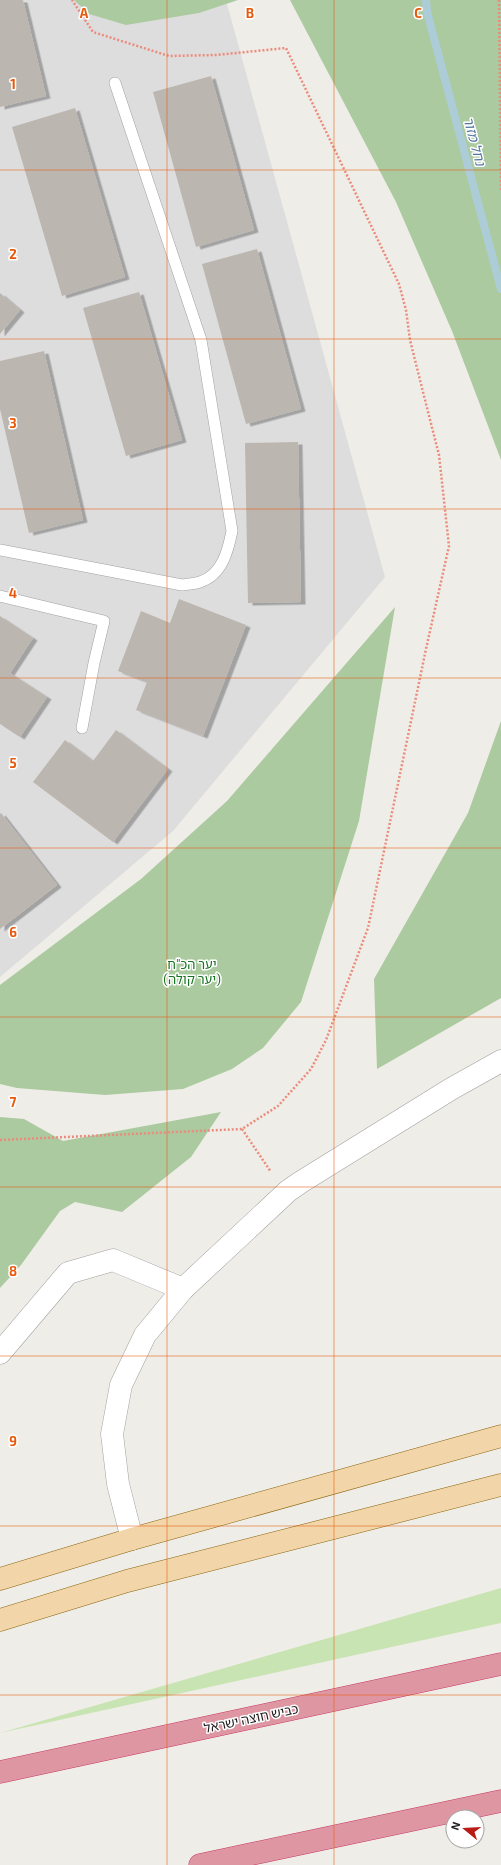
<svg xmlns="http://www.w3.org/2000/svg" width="501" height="1865" viewBox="0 0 501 1865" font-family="'Exo 2','Noto Sans Hebrew',sans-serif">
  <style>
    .residential { fill: #dedddd }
    .grass { fill: #c9e4b3 }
    .forest { fill: #abcaa0 }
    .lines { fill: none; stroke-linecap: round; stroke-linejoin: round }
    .stream { stroke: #accdd8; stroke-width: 8 }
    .building { fill: #bcb6b0; filter: url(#shadow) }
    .service-casing { stroke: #a1a1a1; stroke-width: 12 }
    .minor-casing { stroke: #a1a1a1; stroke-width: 23 }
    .primary-casing { stroke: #8b6610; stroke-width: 23 }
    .motorway-casing { stroke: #c93965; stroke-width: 23 }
    .path { stroke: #eb8b7c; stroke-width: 2.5; stroke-dasharray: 2 2; stroke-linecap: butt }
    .service { stroke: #fff; stroke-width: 11 }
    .minor { stroke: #fff; stroke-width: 22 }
    .primary { stroke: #f2d5a9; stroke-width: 22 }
    .motorway { stroke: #de97a2; stroke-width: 22 }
    .grid { fill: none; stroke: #e8590c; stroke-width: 1; stroke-opacity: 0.55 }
    .labels { text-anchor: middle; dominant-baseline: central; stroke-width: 3; stroke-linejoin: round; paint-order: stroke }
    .park-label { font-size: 13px; fill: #187422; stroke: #fff }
    .street-label { font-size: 13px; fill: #202020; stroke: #fff }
    .water-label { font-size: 14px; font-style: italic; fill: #53769f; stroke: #fff }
    .grid-label { font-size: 13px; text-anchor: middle; font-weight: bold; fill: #e8590c; stroke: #fff; stroke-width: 3; stroke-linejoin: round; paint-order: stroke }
  </style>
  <defs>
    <filter id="shadow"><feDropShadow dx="4.5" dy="2.5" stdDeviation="0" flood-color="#0004"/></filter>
  </defs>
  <rect width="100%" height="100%" fill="#efede7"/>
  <polygon class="residential" points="0,0 138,0 227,4 385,577 173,831 0,977"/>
  <polygon class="grass" points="501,1588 501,1623 0,1733"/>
  <g class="forest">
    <polygon points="74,0 238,0 199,13 126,25 89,14"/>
    <polygon points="290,0 501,0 501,460 452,331 396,202"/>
    <polygon points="395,607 359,821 301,1002 263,1048 232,1069 183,1089 105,1095 17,1088 0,1084 0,985 141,879 227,801"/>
    <polygon points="501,721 501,998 377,1069 374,979 468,813"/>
    <polygon points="221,1112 191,1157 122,1212 75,1202 60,1211 21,1265 0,1288 0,1117 24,1119 63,1141"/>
  </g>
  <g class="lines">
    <polyline class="stream" points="426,0 427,12 501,289"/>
  </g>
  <g class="building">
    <polygon points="0,0 23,0 46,96 0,107"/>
    <polygon points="211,76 254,230 196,247 153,92"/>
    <polygon points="75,108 125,277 62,296 12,127"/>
    <polygon points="257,249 301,409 246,424 202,264"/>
    <polygon points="139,292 182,440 126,456 83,308"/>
    <polygon points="0,293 20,310 0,334"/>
    <polygon points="44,351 83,520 29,533 0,409 0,361"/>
    <polygon points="298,442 301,602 248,603 245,443"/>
    <polygon points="179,599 246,625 203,736 136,710 147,682 118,671 141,611 170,623"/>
    <polygon points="0,616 33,638 10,673 47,697 20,737 0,724"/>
    <polygon points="116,730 168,769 113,842 33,782 65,740 93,761"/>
    <polygon points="1,813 57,885 0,929 0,814"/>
  </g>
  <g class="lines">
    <defs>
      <g id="service">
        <path d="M 0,550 L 182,585 C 188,584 194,584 200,582 C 222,575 228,551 232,531 L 201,340 L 115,83"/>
        <polyline points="0,596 104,621 94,663 82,728"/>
      </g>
      <g id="minor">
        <polyline points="0,1353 68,1273 113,1260 183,1289"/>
        <polyline points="132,1539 118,1484 112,1434 121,1385 145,1335 183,1289 288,1191 301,1182 451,1089 501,1061"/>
      </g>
      <g id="primary">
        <polyline points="0,1579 132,1539 501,1436"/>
        <polyline points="0,1620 127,1581 501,1485"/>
      </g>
      <g id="motorway">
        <polyline points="0,1772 501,1664"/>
        <polyline points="200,1865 501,1801"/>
      </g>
    </defs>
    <use href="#service" class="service-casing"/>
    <use href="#minor" class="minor-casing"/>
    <use href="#primary" class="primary-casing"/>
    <use href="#motorway" class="motorway-casing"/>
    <g class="path">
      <polyline points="499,0 501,191"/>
      <polyline points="242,1129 271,1172"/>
      <polyline points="0,1140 242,1129 278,1106 311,1069 326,1040 368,928 426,649 449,546 439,455 422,388 410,340 406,310 399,284 286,48 216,55 169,56 93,32 72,0"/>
    </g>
    <use href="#service" class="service"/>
    <use href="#minor" class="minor"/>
    <use href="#primary" class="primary"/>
    <use href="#motorway" class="motorway"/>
  </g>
  <path class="grid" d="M 167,0 L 167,1865M 334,0 L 334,1865M 0,170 L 501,170M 0,339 L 501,339M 0,509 L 501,509M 0,678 L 501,678M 0,848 L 501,848M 0,1017 L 501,1017M 0,1187 L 501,1187M 0,1356 L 501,1356M 0,1526 L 501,1526M 0,1695 L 501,1695"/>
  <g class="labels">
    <g class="park-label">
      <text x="192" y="964">יער הכ"ח<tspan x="192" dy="15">(יער קולה)</tspan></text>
    </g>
    <g class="street-label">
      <text transform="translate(251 1718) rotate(-12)">כביש חוצה ישראל</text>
    </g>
    <g class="water-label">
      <text transform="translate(475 141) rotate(75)">נחל מזור</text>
    </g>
  </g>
  <g class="grid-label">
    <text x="84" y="18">A</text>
    <text x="250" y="18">B</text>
    <text x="418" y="18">C</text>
    <text x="13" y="89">1</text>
    <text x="13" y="259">2</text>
    <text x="13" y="428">3</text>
    <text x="13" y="598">4</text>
    <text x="13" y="768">5</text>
    <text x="13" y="937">6</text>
    <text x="13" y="1107">7</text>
    <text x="13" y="1276">8</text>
    <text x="13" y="1446">9</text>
  </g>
  <g transform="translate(465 1829) rotate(288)"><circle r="19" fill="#ffffff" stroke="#a6a6a6"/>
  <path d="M0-3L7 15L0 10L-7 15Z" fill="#ba1b15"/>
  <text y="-6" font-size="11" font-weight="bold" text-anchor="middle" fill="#202020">N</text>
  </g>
</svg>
